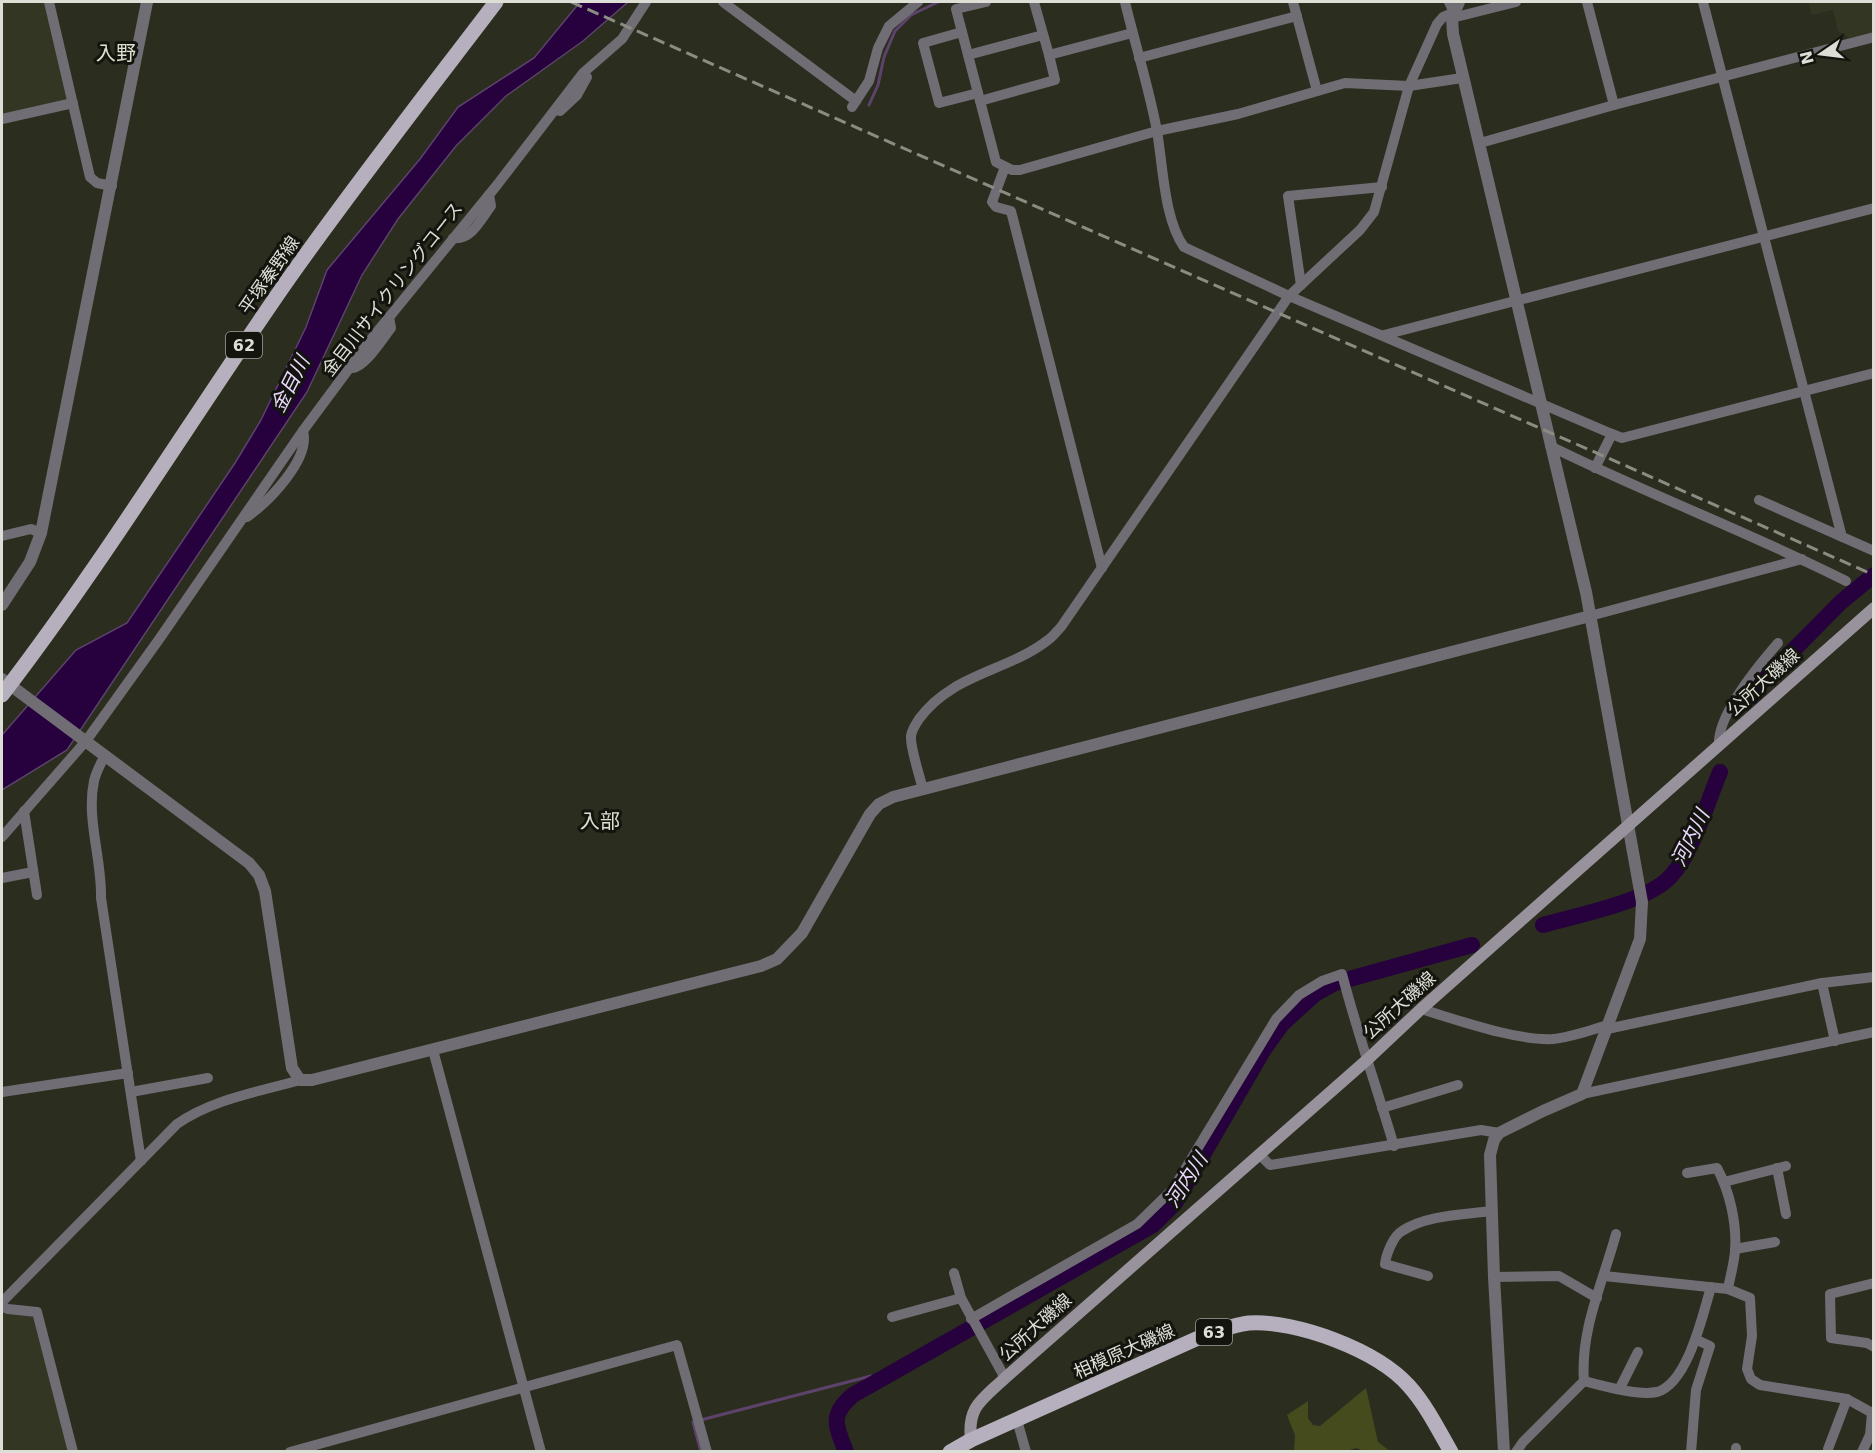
<svg xmlns="http://www.w3.org/2000/svg" width="1875" height="1453" viewBox="0 0 1875 1453" font-family="'DejaVu Sans','Noto Sans JP',sans-serif">
  <style>
    .built { fill: #333622 }
    .green { fill: #454b1d }
    .water { fill: #26013d; stroke: #5d436b; stroke-width: 1.5 }
    .lines { fill: none; stroke-linecap: round; stroke-linejoin: round }
    .stream { stroke: #5d436b; stroke-width: 3 }
    .river { stroke: #26013d; stroke-width: 16 }
    .minor { stroke: #716d74; stroke-width: 10 }
    .tertiary { stroke: #716d74; stroke-width: 12 }
    .secondary { stroke: #98929d; stroke-width: 12 }
    .primary { stroke: #b6afbd; stroke-width: 15 }
    .rail { stroke: #8b8c82; stroke-width: 3; stroke-dasharray: 12 6; stroke-linecap: butt }
    .labels { text-anchor: middle; dominant-baseline: central; stroke-width: 6; stroke-linejoin: round; paint-order: stroke }
    .shield { fill: #13140e; stroke: #a0a19a; stroke-width: 1.5 }
    .shield-label { font-size: 16px; font-weight: bold; fill: #ddded6 }
    .street-label { font-size: 18px; fill: #ddded6; stroke: #13140e }
    .neighbourhood-label { font-size: 20px; fill: #dde0ce; stroke: #13140e }
    .water-label { font-size: 20px; font-style: italic; fill: #ead7fd; stroke: #13140e }
  </style>
  <rect width="100%" height="100%" fill="#2b2d1f"/>
  <g class="built">
    <polygon points="2,2 45,2 68,100 2,115"/>
    <polygon points="1808,2 1873,2 1873,32 1849,38 1838,31 1833,10 1812,15"/>
    <polygon points="7,1313 29,1314 33,1318 69,1451 2,1452 2,1314"/>
  </g>
  <polygon class="green" points="1366,1388 1378,1442 1390,1451 1364,1451 1356,1448 1346,1451 1294,1451 1295,1435 1287,1415 1308,1401 1308,1418 1313,1425 1320,1426"/>
  <polygon class="water" points="580,2 628,2 583,41 506,96 456,146 398,219 362,275 307,392 67,750 2,790 2,735 76,650 127,623 235,463 261,420 306,327 327,270 420,159 458,107 534,58"/>
  <g class="lines">
    <g class="stream">
      <polyline points="869,105 878,85 884,57 895,31 911,15 938,2"/>
      <polyline points="701,1452 693,1422 871,1376 878,1381"/>
    </g>
    <g class="river">
      <polyline points="1751,697 1757,687 1841,602 1874,575"/>
      <path d="M 1543,925 C 1577,915 1648,902 1671,876 C 1693,852 1707,803 1720,772"/>
      <path d="M 846,1452 C 836,1426 829,1415 853,1395 L 1153,1225 L 1175,1203 L 1264,1049 L 1282,1024 L 1315,994 L 1335,983 L 1472,945"/>
    </g>
    <g class="minor">
      <polyline points="49,2 90,177 97,183 112,186"/>
      <polyline points="723,2 856,101"/>
      <polyline points="986,2 956,9 996,162 1012,170 1020,170 1157,131 1238,114 1345,83 1409,86 1462,78"/>
      <polyline points="1034,2 1049,55 1132,33"/>
      <path d="M 1125,2 C 1135,44 1149,88 1157,131 C 1163,166 1164,219 1184,247 L 1289,296 L 1612,434"/>
      <polyline points="1293,2 1317,91"/>
      <polyline points="1587,2 1614,105"/>
      <polyline points="1703,2 1842,537"/>
      <polyline points="1452,18 1516,2"/>
      <polyline points="962,32 923,43 939,103 978,93"/>
      <polyline points="968,55 1043,35"/>
      <polyline points="1139,58 1297,16"/>
      <polyline points="980,101 1055,80 1049,55"/>
      <polyline points="852,107 869,81 878,48 889,26 918,2"/>
      <polyline points="560,111 577,95 587,77"/>
      <polyline points="2,119 73,103"/>
      <polyline points="1480,143 1614,105 1874,37"/>
      <polyline points="1005,167 992,202 996,207 1011,211 1102,568"/>
      <path d="M 453,238 C 471,241 481,219 491,206 L 489,195"/>
      <polyline points="1301,285 1288,196 1382,187"/>
      <polyline points="1384,335 1874,208"/>
      <path d="M 353,368 C 366,366 382,339 391,328 L 389,317"/>
      <path d="M 1550,446 C 1647,494 1749,532 1846,581"/>
      <polyline points="1595,468 1612,434 1622,438 1874,373"/>
      <polyline points="1759,500 1874,551"/>
      <path d="M 247,517 C 268,502 311,459 303,431"/>
      <polyline points="2,536 31,529 41,533"/>
      <polyline points="1590,616 1802,559"/>
      <path d="M 1719,746 C 1716,716 1758,666 1778,643"/>
      <path d="M 105,755 C 101,763 96,772 94,781 C 86,819 102,859 101,898 L 141,1161"/>
      <path d="M 923,790 C 920,776 910,748 911,736 C 912,729 916,724 919,719 C 953,673 1007,672 1048,640 C 1053,637 1057,631 1061,627 L 1289,296 L 1360,230 L 1374,212 L 1409,86 L 1437,24 L 1443,17 L 1454,12 L 1449,2"/>
      <polyline points="24,811 37,895"/>
      <polyline points="2,837 86,741 160,638 302,432 368,343 497,185 583,73 622,39 646,2"/>
      <polyline points="2,878 33,872"/>
      <polyline points="1822,983 1835,1041"/>
      <path d="M 1421,1009 C 1458,1020 1516,1041 1553,1039 C 1572,1037 1590,1030 1608,1025"/>
      <polyline points="1607,1029 1822,983 1874,977"/>
      <polyline points="433,1050 541,1452"/>
      <polyline points="2,1092 128,1073"/>
      <polyline points="131,1092 208,1078"/>
      <polyline points="1582,1094 1874,1032"/>
      <polyline points="1382,1108 1458,1085"/>
      <polyline points="1259,1154 1270,1165 1481,1130 1499,1133"/>
      <polyline points="1777,1168 1786,1214"/>
      <path d="M 1687,1173 L 1717,1168 C 1730,1192 1737,1224 1735,1251 C 1734,1264 1730,1277 1728,1289"/>
      <polyline points="1724,1182 1786,1166"/>
      <polyline points="1735,1249 1775,1242"/>
      <polyline points="954,1273 961,1298 1005,1378"/>
      <path d="M 1428,1276 L 1385,1264 C 1386,1255 1393,1236 1402,1231 C 1426,1215 1462,1215 1491,1211"/>
      <polyline points="1604,1276 1728,1289 1750,1298 1752,1336 1747,1369 1751,1379 1760,1385 1847,1399 1874,1414"/>
      <polyline points="1494,1277 1559,1276 1597,1298"/>
      <polyline points="1874,1283 1830,1294 1831,1338 1867,1343 1874,1347"/>
      <path d="M 2,1302 L 177,1124 C 213,1099 258,1092 300,1080"/>
      <polyline points="2,1307 8,1309 37,1312 73,1452"/>
      <polyline points="892,1317 961,1298"/>
      <path d="M 971,1319 L 1137,1224 L 1173,1189 L 1276,1019 L 1299,995 L 1322,981 L 1342,974 C 1357,1032 1377,1088 1394,1146"/>
      <path d="M 1584,1381 C 1603,1386 1638,1396 1657,1392 C 1688,1383 1703,1314 1711,1287"/>
      <polyline points="1620,1388 1638,1352"/>
      <polyline points="1017,1420 1026,1452"/>
      <polyline points="1828,1449 1847,1399"/>
      <polyline points="290,1452 677,1345 707,1452"/>
      <path d="M 1516,1452 L 1523,1442 L 1584,1381 C 1580,1330 1603,1282 1616,1234"/>
      <polyline points="1691,1452 1696,1390 1710,1346 1697,1340"/>
      <polyline points="1736,1452 1736,1448"/>
      <polyline points="1862,1452 1870,1435 1872,1414"/>
    </g>
    <g class="tertiary">
      <polyline points="1459,2 1452,18 1453,34 1586,592 1642,902 1640,939 1582,1094 1543,1111 1499,1133 1494,1140 1490,1155 1494,1277 1504,1452"/>
      <polyline points="2,605 30,562 41,533 147,2"/>
      <polyline points="2,679 249,863 259,875 265,891 292,1068 300,1080 312,1080 761,966 777,959 802,933 870,814 879,804 893,797 1590,616"/>
    </g>
    <path class="secondary" d="M 971,1440 C 967,1406 983,1399 1005,1378 L 1368,1059 L 1421,1009 L 1874,608"/>
    <g class="primary">
      <path d="M 2,695 C 104,562 191,419 287,281 C 354,186 426,94 496,2"/>
      <path d="M 950,1452 L 971,1440 L 1196,1339 C 1213,1333 1231,1325 1249,1323 C 1296,1320 1377,1350 1409,1386 C 1426,1405 1438,1429 1451,1452"/>
    </g>
    <polyline class="rail" points="571,2 1874,575"/>
  </g>
  <g class="labels">
    <g class="shield">
      <rect x="226" y="332" width="36" height="26" rx="4.5"/>
      <rect x="1196" y="1319" width="36" height="26" rx="4.5"/>
    </g>
    <g class="shield-label">
      <text x="244" y="345">62</text>
      <text x="1214" y="1332">63</text>
    </g>
    <g class="street-label">
      <text transform="translate(269 275) rotate(-55)">平塚秦野線</text>
      <text transform="translate(392 289) rotate(-52)">金目川サイクリングコース</text>
      <text transform="translate(1763 682) rotate(-42)">公所大磯線</text>
      <text transform="translate(1399 1005) rotate(-42)">公所大磯線</text>
      <text transform="translate(1035 1327) rotate(-42)">公所大磯線</text>
      <text transform="translate(1124 1351) rotate(-24)">相模原大磯線</text>
    </g>
    <g class="neighbourhood-label">
      <text x="116" y="53">入野</text>
      <text x="600" y="821">入部</text>
    </g>
    <g class="water-label">
      <text transform="translate(290 384) rotate(-63)">金目川</text>
      <text transform="translate(1690 838) rotate(-64)">河内川</text>
      <text transform="translate(1186 1180) rotate(-57)">河内川</text>
    </g>
  </g>
  <rect width="1875" height="1453" fill="none" stroke="#ddded6" stroke-width="6"/>
  <g transform="translate(1821 54) rotate(256)" stroke="#13140e" stroke-width="4.5" paint-order="stroke">
  <path d="M0-4.5L10 22L0 15L-10 22Z" fill="#ddded6"/>
  <text y="-9" font-size="16" font-weight="bold" text-anchor="middle" fill="#ddded6">N</text>
  </g>
</svg>
